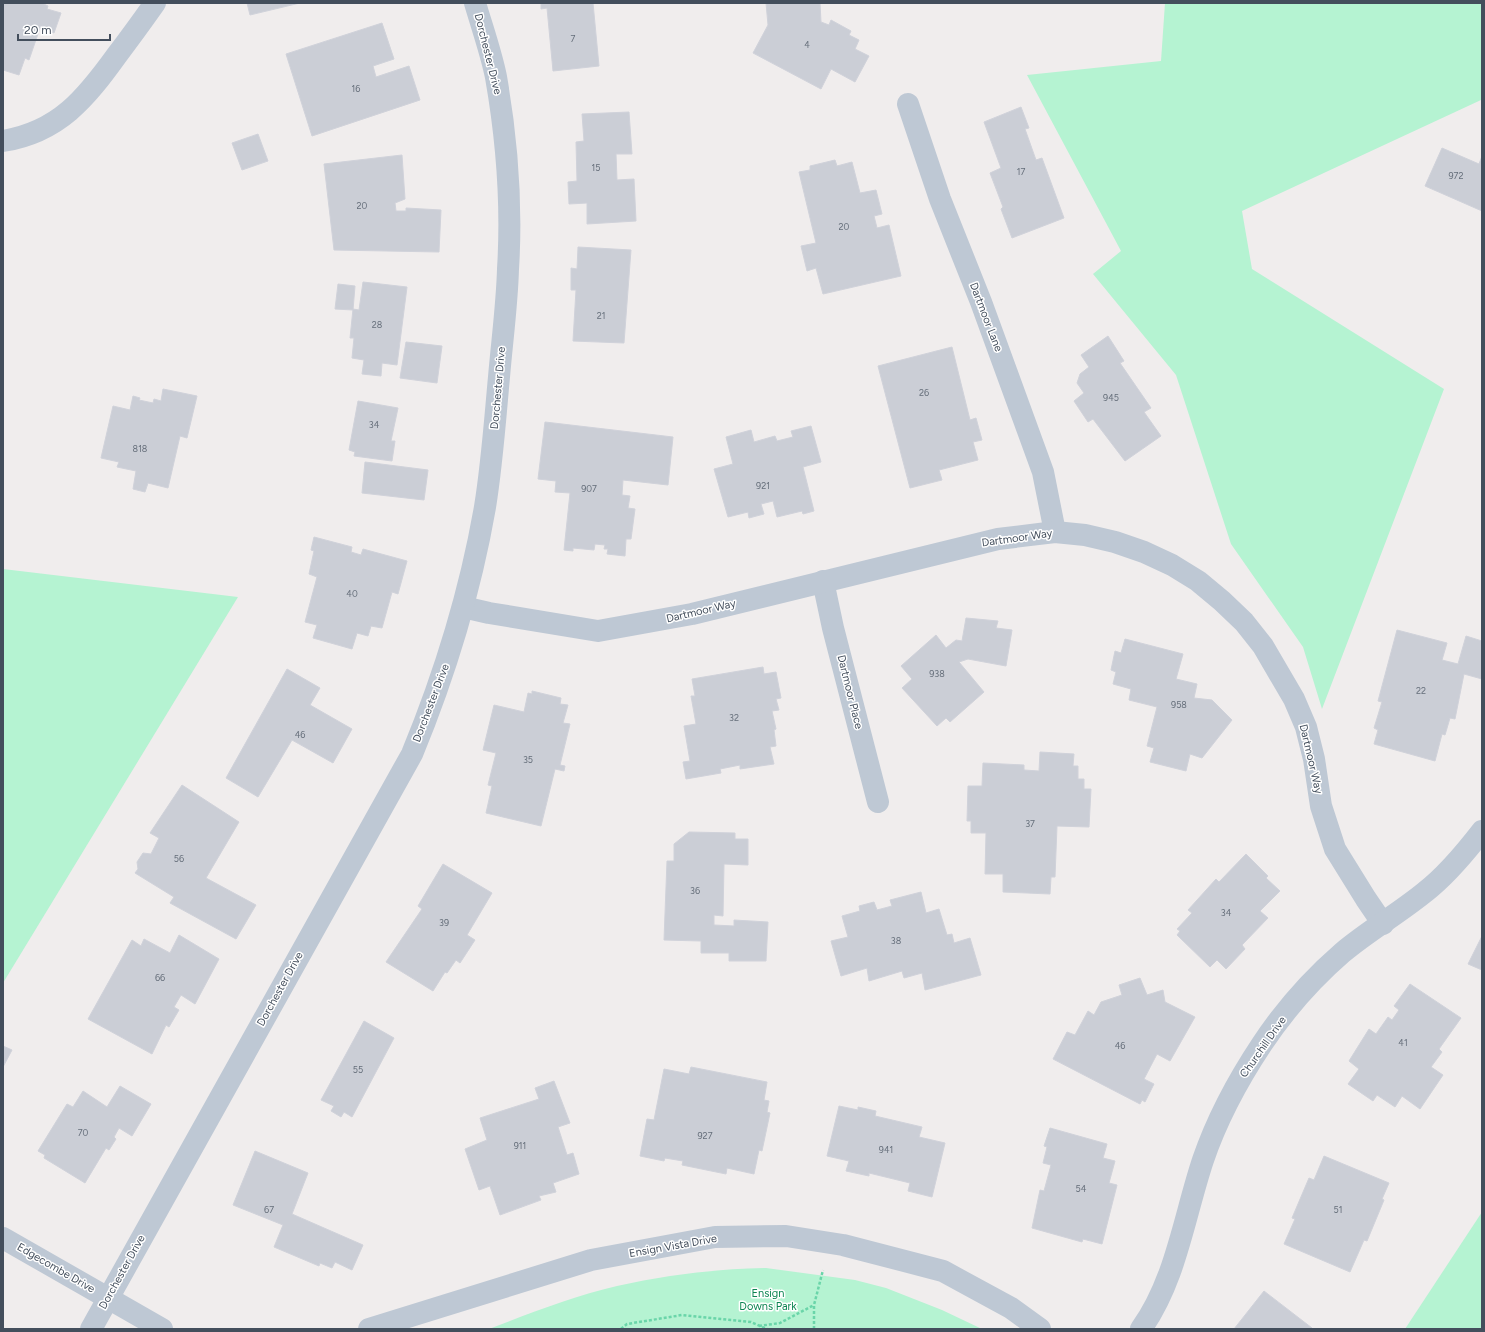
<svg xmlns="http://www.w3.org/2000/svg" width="1485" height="1332" viewBox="0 0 1485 1332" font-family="Figtree,sans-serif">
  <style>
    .green { fill: #b5f3d2 }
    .building { fill: #cbced6; stroke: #d0d2da }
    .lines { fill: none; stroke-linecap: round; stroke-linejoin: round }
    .path { stroke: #6ad5a9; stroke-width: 2.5; stroke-dasharray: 3 2; stroke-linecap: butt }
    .street { stroke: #bec8d4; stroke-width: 22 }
    .labels { text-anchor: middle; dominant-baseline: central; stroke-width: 3; stroke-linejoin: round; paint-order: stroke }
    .number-label { font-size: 9px; fill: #656e7a }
    .street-label { font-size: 11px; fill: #434e5c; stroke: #fff }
    .park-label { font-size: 11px; fill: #0d8552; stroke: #fff }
  </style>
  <rect width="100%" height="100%" fill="#f0eded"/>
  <g class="green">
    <polygon points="1165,3 1482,3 1482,98 1481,100 1242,211 1252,269 1444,389 1322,709 1303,647 1231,544 1176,375 1093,274 1121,251 1027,75 1161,61"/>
    <polygon points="3,569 238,597 3,983"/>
    <polygon points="1482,1212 1482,1329 1405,1329"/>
    <path d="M 766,1268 L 855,1280 L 886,1288 L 942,1310 L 982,1329 L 489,1329 C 531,1313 573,1296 617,1286 C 666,1275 715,1269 766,1268 Z"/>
  </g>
  <g class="building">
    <polygon points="3,3 42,3 48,6 47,9 61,13 54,33 40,28 29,60 25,58 19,75 3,70"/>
    <polygon points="247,3 300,3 250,15"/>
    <polygon points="541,3 593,3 599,66 553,71 547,8 541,9"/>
    <polygon points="766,3 820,3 821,22 829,25 831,20 851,31 849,35 859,40 855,49 869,56 855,82 831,69 821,89 753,53 768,25"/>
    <polygon points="382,23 394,59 373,66 376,77 409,66 420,100 312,136 286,54"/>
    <polygon points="1021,107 1029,128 1025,129 1036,160 1042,158 1064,218 1012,238 1001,209 1003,207 990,173 1001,168 984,122"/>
    <polygon points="629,112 632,154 616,154 617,180 634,179 636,221 587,224 587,203 569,204 568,182 577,181 576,142 584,141 582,114"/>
    <polygon points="258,134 268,161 242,170 232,143"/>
    <polygon points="1442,148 1479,164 1482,156 1482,211 1425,186"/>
    <polygon points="402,155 405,199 395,203 396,211 406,211 406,208 441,210 439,252 334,250 324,164"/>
    <polygon points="835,160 837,166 852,162 860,193 876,190 882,214 874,216 877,228 889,225 901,276 823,294 816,268 807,271 801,246 816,243 799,172 810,170 810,166"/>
    <polygon points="578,247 631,250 624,343 573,341 576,290 571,290 571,268 577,269"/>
    <polygon points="363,282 407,287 397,365 382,363 381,376 362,374 364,360 352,358 354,338 350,338 353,309 359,310"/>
    <polygon points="338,284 355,286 353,310 335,309"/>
    <polygon points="1108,336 1124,361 1120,363 1151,408 1144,412 1161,436 1125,461 1093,419 1088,422 1074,401 1084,393 1077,383 1080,374 1089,367 1081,355"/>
    <polygon points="406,342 442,346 437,383 400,378"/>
    <polygon points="952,347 970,420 976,418 982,440 973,442 978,460 939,470 942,480 910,488 878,366"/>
    <polygon points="163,389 197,396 187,438 180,436 168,488 148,483 145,492 133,489 136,471 117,467 119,462 101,458 113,406 130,410 133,396 140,398 139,400 153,403 154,399 161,401"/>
    <polygon points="358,401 398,408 391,441 395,441 392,461 354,456 355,452 349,450"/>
    <polygon points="545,422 673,437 668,485 623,480 622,495 630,496 628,508 635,509 631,539 626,539 625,556 607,554 608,549 604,549 605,545 595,544 594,550 573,548 573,551 564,550 570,493 555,492 556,481 538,479"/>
    <polygon points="811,426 821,462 803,467 814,511 803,514 802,511 777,517 773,501 761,504 764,514 749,518 748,512 728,517 714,469 733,464 726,437 751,430 754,442 775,436 777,441 793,437 791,431"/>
    <polygon points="365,462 428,470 424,500 362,493"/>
    <polygon points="314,537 352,547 351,552 361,555 363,549 407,561 398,594 392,592 382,628 371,626 368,636 357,633 352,649 313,638 317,625 305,622 317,577 309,574 314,551 311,550"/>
    <polygon points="966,618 998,621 996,628 1012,630 1006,666 968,659 959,662 984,692 950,722 946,718 937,726 902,688 912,679 901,666 936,635 946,648 956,640 962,641"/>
    <polygon points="1397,630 1447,643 1442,660 1458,664 1466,636 1482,641 1482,679 1464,674 1455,719 1450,718 1445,735 1442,734 1435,761 1374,744 1378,730 1374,728 1382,702 1378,701"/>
    <polygon points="1125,639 1183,654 1176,679 1197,684 1194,698 1212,700 1232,720 1202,758 1190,754 1186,771 1150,762 1154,748 1147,746 1157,707 1129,700 1131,689 1113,684 1116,672 1111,670 1115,651 1121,653"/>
    <polygon points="763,667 764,674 776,672 781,698 776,699 779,710 772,711 776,729 774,730 776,746 770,747 774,764 740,769 740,765 720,769 721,773 686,779 683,762 690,761 684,726 696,724 691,696 695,696 692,679"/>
    <polygon points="287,669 320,688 310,705 352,729 333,763 292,740 258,797 226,778"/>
    <polygon points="532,691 561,698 560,704 568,705 563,723 570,724 560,765 565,766 564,771 555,769 541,826 486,813 492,786 488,785 496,753 483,750 494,705 524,712 528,693 532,694"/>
    <polygon points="1040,752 1074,754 1073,766 1078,766 1078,779 1084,779 1084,789 1091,789 1089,827 1057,826 1055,877 1051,877 1050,894 1003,892 1003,874 985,874 986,833 971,833 971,821 967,821 968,786 982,786 983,763 1024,765 1024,770 1039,771"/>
    <polygon points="182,785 239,822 206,878 256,905 236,939 170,903 174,897 135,873 138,869 137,862 143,853 151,854 159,838 150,833"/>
    <polygon points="689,832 735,833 735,839 748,839 748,865 724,864 723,916 714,915 714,925 734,926 734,920 768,922 766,961 729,961 729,953 701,953 701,941 664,940 667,861 674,861 674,844"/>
    <polygon points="1246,854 1268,876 1266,878 1280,891 1260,911 1268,918 1242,945 1245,949 1226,969 1217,960 1210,967 1177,935 1180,931 1177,929 1192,913 1188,910 1216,879 1219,882"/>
    <polygon points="443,864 492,893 467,935 475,940 460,963 456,960 447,973 445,972 433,991 386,962 422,909 418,906"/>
    <polygon points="921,892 926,913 939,909 947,935 952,934 954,943 970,938 981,975 925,990 922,973 904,978 902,971 869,981 867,968 841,976 831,941 848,937 842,916 860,911 859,906 874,902 877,910 892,906 890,900"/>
    <polygon points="179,935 219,959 195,1004 181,995 174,1007 179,1010 169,1027 166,1025 152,1054 88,1019 132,940 141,946 144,939 170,953"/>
    <polygon points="1482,936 1482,970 1468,964"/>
    <polygon points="1140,978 1147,995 1163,990 1165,1002 1195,1017 1170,1061 1157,1054 1144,1079 1154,1084 1145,1102 1142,1100 1140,1104 1053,1059 1067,1032 1075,1035 1088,1011 1094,1015 1101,1002 1122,995 1119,985"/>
    <polygon points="1410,984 1461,1018 1439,1049 1442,1052 1431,1067 1443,1075 1420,1109 1402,1096 1395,1107 1377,1095 1373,1101 1348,1084 1359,1069 1349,1061 1369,1029 1376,1034 1388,1017 1392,1020 1399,1010 1394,1006"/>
    <polygon points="364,1021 394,1038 352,1117 344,1112 341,1117 331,1111 334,1106 321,1100"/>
    <polygon points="3,1046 12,1050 3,1067"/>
    <polygon points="691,1067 767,1082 764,1100 769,1101 767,1112 770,1113 762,1151 759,1150 754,1174 727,1168 726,1174 682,1165 683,1161 665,1158 664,1161 640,1156 647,1119 654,1120 664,1069 689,1074"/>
    <polygon points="554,1081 570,1123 558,1127 567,1155 573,1153 579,1174 553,1183 556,1192 539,1196 541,1200 500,1215 490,1186 479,1190 465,1149 487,1140 480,1118 539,1099 535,1088"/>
    <polygon points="120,1086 151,1104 132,1136 119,1128 114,1137 116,1139 109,1150 106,1148 85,1183 44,1158 45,1155 38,1151 67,1104 73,1107 83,1091 107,1107"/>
    <polygon points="839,1106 858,1110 858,1107 876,1111 875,1116 922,1127 919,1137 945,1143 932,1197 908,1191 910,1183 869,1173 869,1176 846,1171 849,1161 827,1156"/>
    <polygon points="1050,1128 1107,1144 1103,1158 1115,1161 1109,1183 1117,1185 1102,1244 1083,1239 1082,1242 1032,1228 1040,1190 1044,1191 1051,1165 1043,1163 1047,1147 1044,1146"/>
    <polygon points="255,1151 308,1173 292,1214 363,1245 352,1270 335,1262 332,1268 320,1263 319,1266 274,1247 283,1225 233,1205"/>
    <polygon points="1324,1156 1389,1183 1382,1199 1384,1200 1367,1241 1364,1240 1350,1272 1284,1244 1295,1219 1292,1218 1309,1178 1314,1180"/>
    <polygon points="1264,1291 1312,1328 1311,1329 1234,1329"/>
  </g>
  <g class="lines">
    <g class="path">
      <polyline points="759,1326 780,1323 814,1305"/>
      <polyline points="621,1329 627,1324 682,1315 751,1322 767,1329"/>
      <polyline points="814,1329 814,1305 823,1270"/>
    </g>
    <g class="street">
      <polyline points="908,104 940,199 981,302 1043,472 1055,532"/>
      <path d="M 3,141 C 59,132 86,98 117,55 C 130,38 143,20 155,3"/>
      <polyline points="823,581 833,628 878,802"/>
      <polyline points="463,607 489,613 598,631 692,614 998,539 1055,532 1085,535 1115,542 1144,552 1172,565 1198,581 1222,601 1244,622 1263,646 1294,699 1306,727 1314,759 1321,806 1335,849 1366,899 1383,924"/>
      <polyline points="3,1238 162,1329"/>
      <path d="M 91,1329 L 412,754 C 445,674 470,593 485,507 C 492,464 495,420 499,377 C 502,341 507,305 508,269 C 512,205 507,140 496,77 C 491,52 482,27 475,3"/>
      <polyline points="369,1329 591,1260 715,1237 786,1236 843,1245 943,1271 1011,1308 1040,1329"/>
      <path d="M 1141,1329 C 1176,1280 1184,1217 1203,1160 C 1217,1119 1238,1080 1262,1044 C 1284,1011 1312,979 1342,953 C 1368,931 1398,914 1425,892 C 1447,875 1465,853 1482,831"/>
    </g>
  </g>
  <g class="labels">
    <g class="number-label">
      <text x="573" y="38">7</text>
      <text x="807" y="44">4</text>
      <text x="356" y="88">16</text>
      <text x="596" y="167">15</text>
      <text x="1021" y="171">17</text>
      <text x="1456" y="175">972</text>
      <text x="362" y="205">20</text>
      <text x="844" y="226">20</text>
      <text x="601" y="315">21</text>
      <text x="377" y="324">28</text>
      <text x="924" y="392">26</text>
      <text x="1111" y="397">945</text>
      <text x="374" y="424">34</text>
      <text x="140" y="448">818</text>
      <text x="763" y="485">921</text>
      <text x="589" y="488">907</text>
      <text x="352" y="593">40</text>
      <text x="937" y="673">938</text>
      <text x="1421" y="690">22</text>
      <text x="1179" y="704">958</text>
      <text x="734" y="717">32</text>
      <text x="300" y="734">46</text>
      <text x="528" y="759">35</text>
      <text x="1030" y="823">37</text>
      <text x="179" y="858">56</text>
      <text x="695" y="890">36</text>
      <text x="1226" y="912">34</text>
      <text x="444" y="922">39</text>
      <text x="896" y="940">38</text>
      <text x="160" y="977">66</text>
      <text x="1403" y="1042">41</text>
      <text x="1120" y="1045">46</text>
      <text x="358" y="1069">55</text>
      <text x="83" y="1132">70</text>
      <text x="705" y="1135">927</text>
      <text x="520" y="1145">911</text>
      <text x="886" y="1149">941</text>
      <text x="1081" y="1188">54</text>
      <text x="269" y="1209">67</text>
      <text x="1338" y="1209">51</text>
    </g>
    <g class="street-label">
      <text transform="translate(488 54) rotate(76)">Dorchester Drive</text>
      <text transform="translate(986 317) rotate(69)">Dartmoor Lane</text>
      <text transform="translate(498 388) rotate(-85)">Dorchester Drive</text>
      <text transform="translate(1017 538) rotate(-8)">Dartmoor Way</text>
      <text transform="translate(701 611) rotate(-13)">Dartmoor Way</text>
      <text transform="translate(850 692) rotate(76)">Dartmoor Place</text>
      <text transform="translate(431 703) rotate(-69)">Dorchester Drive</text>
      <text transform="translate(1311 759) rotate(77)">Dartmoor Way</text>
      <text transform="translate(280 989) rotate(-61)">Dorchester Drive</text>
      <text transform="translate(1263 1047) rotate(-55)">Churchill Drive</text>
      <text transform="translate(673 1246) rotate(-10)">Ensign Vista Drive</text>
      <text transform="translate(56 1268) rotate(30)">Edgecombe Drive</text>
      <text transform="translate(122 1272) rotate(-61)">Dorchester Drive</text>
    </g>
    <g class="park-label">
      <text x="768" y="1293">Ensign<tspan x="768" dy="13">Downs Park</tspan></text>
    </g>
  </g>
  <rect width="1485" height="1332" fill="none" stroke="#434e5c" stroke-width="8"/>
  <path d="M18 34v6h92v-6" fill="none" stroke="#434e5c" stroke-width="2"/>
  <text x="24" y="34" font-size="12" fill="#434e5c" stroke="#ffffff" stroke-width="3" paint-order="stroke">20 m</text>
</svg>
